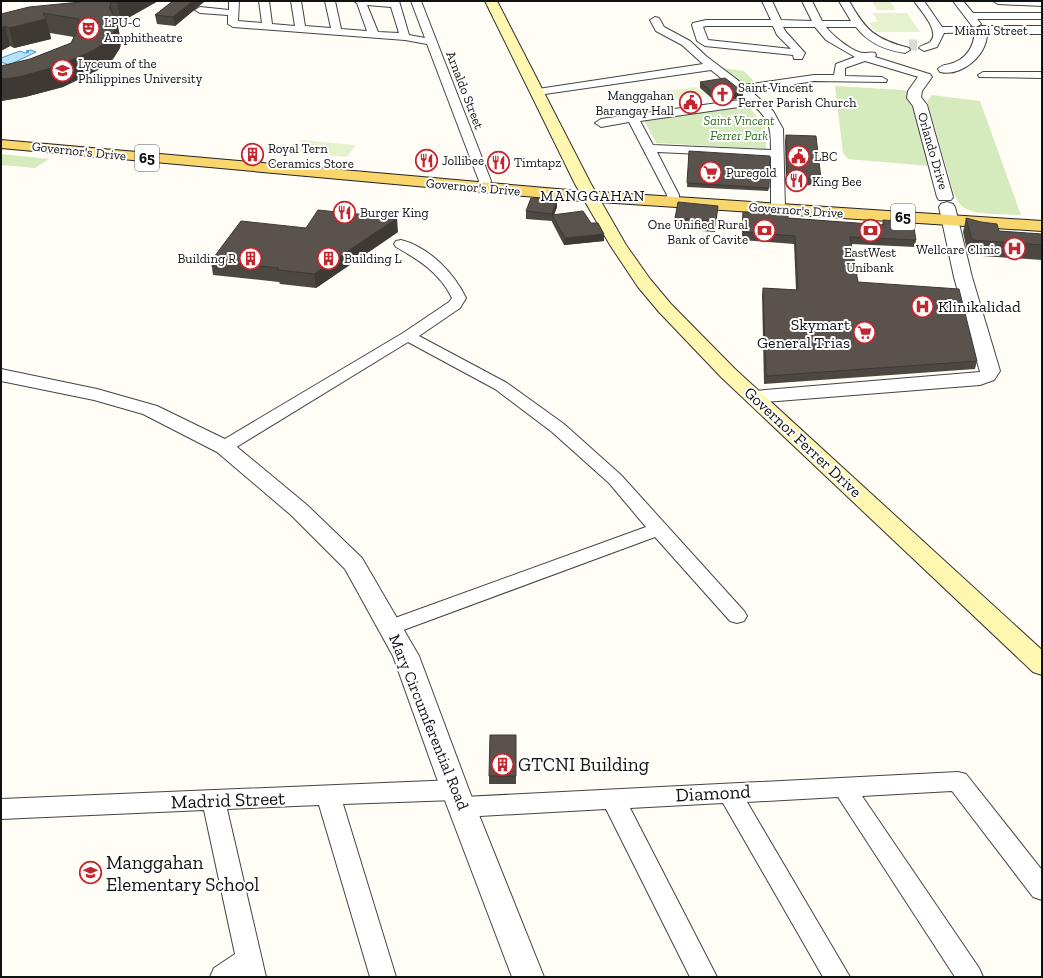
<svg xmlns="http://www.w3.org/2000/svg" width="1043" height="978" viewBox="0 0 1043 978" font-family="'Zilla Slab',serif">
  <style>
    .green { fill: #d5ebbd }
    .pitch { fill: #e6f2cf }
    .water { fill: #b9e0f7; stroke: #3f96cf }
    .lines { fill: none; stroke-linecap: round; stroke-linejoin: round }
    .minor-tunnel { stroke: #dbdad3; stroke-width: 11; stroke-dasharray: 11 5.5; stroke-linecap: butt }
    .minor-casing { stroke: #444; stroke-width: 2 }
    .tertiary-casing { stroke: #444; stroke-width: 2 }
    .secondary-casing { stroke: #333; stroke-width: 2 }
    .primary-casing { stroke: #222; stroke-width: 2 }
    .minor { fill: #fff; fill-rule: evenodd }
    .tertiary { fill: #fff; fill-rule: evenodd }
    .secondary { fill: #fff6b0; fill-rule: evenodd }
    .primary { fill: #f9d66b; fill-rule: evenodd }
    .wall { fill: #4d4742 }
    .shaded-wall { fill: #3f3936 }
    .building { fill: #5a524d; stroke: #3f3936 }
    .labels { text-anchor: middle; dominant-baseline: central; stroke-width: 4; stroke-linejoin: round; paint-order: stroke }
    .far-poi-label { font-size: 13px; fill: #111; stroke: #fff; text-anchor: start }
    .far-street-label { font-size: 13px; fill: #111; stroke: #fff }
    .far-park-label { font-size: 13px; font-style: italic; fill: #2f6b1f; stroke: #fff }
    .shield { fill: #fff; stroke: #585858; stroke-width: 1 }
    .shield-label { font-size: 15px; font-weight: bold; fill: #111 }
    .far-quarter-label { font-size: 15px; letter-spacing: 1px; fill: #111; stroke: #fff }
    .poi-label { font-size: 16px; fill: #111; stroke: #fff; text-anchor: start }
    .street-label { font-size: 16px; fill: #111; stroke: #fff }
    .near-poi-label { font-size: 19px; fill: #111; stroke: #fff; text-anchor: start }
    .near-street-label { font-size: 19px; fill: #111; stroke: #fff }
  </style>
  <rect width="100%" height="100%" fill="#fffdf5"/>
  <g class="green">
    <polygon points="722,68 744,71 756,83 743,86"/>
    <polygon points="835,86 902,90 911,92 929,166 848,159 843,153"/>
    <path d="M 932,95 L 980,101 L 1021,215 C 1006,214 975,216 963,207 C 959,205 957,198 954,194 L 927,101 Z"/>
    <polygon points="747,104 765,127 766,149 656,143 644,120"/>
    <polygon points="1,154 49,159 35,168 1,165"/>
  </g>
  <g class="pitch">
    <polygon points="872,1 890,1 896,10 877,10"/>
    <polygon points="872,13 907,13 920,32 876,32 869,23 878,21"/>
    <polygon points="696,87 705,95 668,100 659,92"/>
    <polygon points="302,140 356,145 347,157 292,152"/>
  </g>
  <polygon class="water" points="31,50 36,52 9,65 1,62 1,58 20,51 25,53 29,52 26,51"/>
  <g class="lines">
    <polyline class="minor-tunnel" points="909,45 917,45"/>
    <defs>
      <g id="minor">
        <path d="M 229,1 L 239,1 L 238,21 L 262,23 L 259,1 L 269,1 L 272,24 L 295,26 L 291,1 L 301,1 L 305,26 L 331,28 L 325,1 L 335,1 L 341,29 L 367,31 L 357,3 L 354,1 L 399,1 L 409,35 L 425,38 L 411,1 L 421,1 L 491,181 L 487,191 L 482,192 L 476,188 L 479,181 L 427,44 L 405,40 L 233,27 L 228,24 L 228,15 L 200,13 L 195,10 L 200,7 L 229,10 ZM 367,5 L 391,7 L 399,33 L 378,32 Z"/>
        <path d="M 762,1 L 772,1 L 781,20 L 812,21 L 802,1 L 812,1 L 822,21 L 851,21 L 839,1 L 849,1 C 866,31 875,39 909,48 L 910,50 L 905,53 C 885,50 868,43 856,27 L 826,27 C 832,35 854,54 865,53 C 869,53 871,52 875,53 L 876,55 L 875,57 L 926,73 L 927,75 L 922,78 L 865,61 L 845,68 L 845,76 L 882,77 L 887,80 L 886,82 L 814,81 L 751,91 L 773,111 L 783,129 L 785,209 L 783,212 L 773,212 L 771,209 L 771,157 L 657,152 L 679,195 L 679,202 L 672,206 L 665,202 L 667,195 L 629,122 L 601,127 L 595,123 L 601,119 L 747,99 L 711,70 L 538,95 L 532,92 L 538,89 L 703,64 L 682,45 L 656,31 L 650,20 L 655,17 L 659,18 L 664,27 L 690,41 L 706,56 L 744,85 L 814,75 L 834,75 L 836,64 L 855,57 L 826,40 L 815,27 L 783,27 L 786,32 L 805,53 L 802,59 L 794,59 L 793,55 L 705,46 L 697,41 L 692,25 L 693,23 L 706,20 L 771,20 ZM 706,26 L 773,26 L 777,35 L 791,49 L 708,40 L 703,27 ZM 753,105 C 770,120 771,128 771,150 L 653,145 L 640,121 Z"/>
        <path d="M 914,1 L 924,1 L 942,27 L 976,27 L 972,26 L 953,1 L 963,1 L 973,13 L 1042,13 L 1042,19 L 977,19 L 981,24 L 976,27 L 985,28 L 986,30 L 985,32 L 944,33 L 937,47 L 924,51 L 919,48 C 922,44 926,45 930,42 C 941,32 921,11 914,1 Z"/>
        <polygon points="993,1 1042,1 1042,6 998,4"/>
        <polygon points="983,72 1042,72 1042,78 979,77 978,75"/>
        <path d="M 401,240 C 429,247 454,273 466,298 L 460,308 L 419,336 L 507,383 L 564,424 L 621,475 L 744,611 L 747,616 L 744,621 L 737,623 L 730,621 L 655,537 L 398,632 L 391,634 L 384,632 L 381,627 L 384,622 L 646,527 L 609,483 L 552,432 L 495,389 L 408,342 L 230,451 L 224,452 L 218,451 L 215,447 L 218,443 L 403,333 L 449,302 L 452,298 C 440,273 419,260 396,247 L 394,244 L 396,241 Z"/>
        <polygon points="958,772 966,774 1042,870 1042,900 1033,897 952,791 862,796 979,968 983,977 955,977 838,797 747,802 850,977 823,977 723,803 630,808 717,977 690,977 606,809 463,817 455,814 451,807 455,800 463,797"/>
        <polygon points="455,780 463,783 467,790 463,797 455,800 343,804 396,977 370,977 319,805 227,809 266,977 210,977 214,968 235,954 204,810 1,819 1,799"/>
      </g>
      <g id="tertiary">
        <path d="M 981,26 L 1042,26 L 1042,34 L 987,34 C 987,55 962,77 940,72 L 938,69 C 941,65 945,65 950,64 C 967,59 974,47 975,30 Z"/>
        <polygon points="925,73 930,74 932,77 922,91 921,97 927,105 953,197 951,200 939,200 937,197 913,106 907,98 908,91 920,74"/>
        <polygon points="947,202 953,204 955,207 972,277 1000,371 994,380 980,385 754,403 747,401 744,397 747,393 754,391 980,372 954,277 939,207 941,204"/>
        <polygon points="1,369 97,389 157,406 231,442 307,505 362,558 419,656 469,790 544,977 512,977 441,790 393,656 345,569 291,515 217,452 143,414 94,400 1,381"/>
      </g>
      <polygon id="secondary" points="485,1 497,1 591,184 626,245 650,279 671,304 735,369 1042,650 1042,675 1033,672 721,377 659,312 638,287 610,245 575,184"/>
      <polygon id="primary" points="1,140 569,190 1042,221 1042,231 569,200 1,148"/>
    </defs>
    <use href="#minor" class="minor-casing"/>
    <use href="#tertiary" class="tertiary-casing"/>
    <use href="#secondary" class="secondary-casing"/>
    <use href="#primary" class="primary-casing"/>
    <use href="#minor" class="minor"/>
    <use href="#tertiary" class="tertiary"/>
    <use href="#secondary" class="secondary"/>
    <use href="#primary" class="primary"/>
  </g>
  <g class="wall">
    <polygon points="81,1 158,1 121,22 117,21 121,42 120,48 113,59 98,70 63,87 25,97 1,101 1,66 30,59 71,43 74,37 50,33 51,39 14,48 10,46 1,51 1,14 80,2"/>
    <polygon points="173,1 205,1 175,26 157,24 155,15"/>
    <polygon points="700,82 743,92 742,98 716,102 700,88"/>
    <polygon points="786,135 821,179 820,186 786,184 785,141"/>
    <polygon points="689,151 769,188 768,191 687,187"/>
    <polygon points="718,206 715,232 674,229 675,218"/>
    <polygon points="557,207 554,215 591,223 604,234 604,241 564,245 552,222 552,221 526,219 526,211"/>
    <polygon points="743,212 788,218 882,225 883,220 916,240 915,247 851,244 858,282 977,361 975,369 764,384 762,295 763,288 796,290 794,244 742,240 742,220"/>
    <polygon points="966,218 999,231 1042,234 1042,260 968,255 963,232"/>
    <polygon points="306,228 398,232 316,288 280,284 279,282 213,275 211,261"/>
    <polygon points="516,735 516,784 489,784 489,776"/>
  </g>
  <g class="shaded-wall">
    <polygon points="120,1 158,1 121,22 117,2"/>
    <polygon points="193,1 205,1 175,26 173,17"/>
    <polygon points="111,5 115,25 109,7"/>
    <polygon points="46,19 51,39 14,48 9,28"/>
    <polygon points="117,22 121,42 120,48 113,59 98,70 63,87 25,97 1,101 1,79"/>
    <polygon points="5,26 10,46 1,51 1,28"/>
    <polygon points="743,92 742,98 716,102 717,96"/>
    <polygon points="557,200 557,207 553,217 552,215 552,221 552,214"/>
    <polygon points="397,218 398,232 316,288 314,274"/>
    <polygon points="604,234 604,241 564,245 565,238"/>
  </g>
  <g class="building">
    <polygon points="81,1 120,1 117,2 110,2 111,5 109,7 117,22 116,29 109,40 94,50 58,66 19,77 1,79 1,66 30,59 71,43 77,31 79,19 43,13 46,19 9,28 5,26 1,28 1,14 29,7 80,2"/>
    <polygon points="173,1 193,1 173,17 155,15"/>
    <polygon points="725,78 743,92 717,96 700,82"/>
    <polygon points="786,135 816,136 821,179 787,177"/>
    <polygon points="689,151 770,156 769,188 687,183"/>
    <polygon points="531,198 557,200 552,214 526,211"/>
    <polygon points="678,202 718,206 716,221 675,218"/>
    <polygon points="318,210 397,218 314,274 278,270 279,268 211,261 241,221 306,228"/>
    <polygon points="583,211 591,223 598,223 604,234 565,238 552,215"/>
    <polygon points="743,212 788,215 788,218 884,225 883,220 913,222 916,240 850,237 858,282 959,289 977,361 766,376 763,288 798,290 795,236 743,232"/>
    <polygon points="966,218 981,222 997,224 999,231 1042,234 1042,245 972,240"/>
    <polygon points="490,735 516,735 516,776 489,776"/>
  </g>
  <defs>
    <symbol id="theatre-ring" viewBox="-11 -11 22 22"><circle r="9.5" fill="#fff" stroke="#c4262e" stroke-width="1.5"/><path d="M-5-5.5Q0-4 5-5.5V0Q5 5 0 6Q-5 5-5 0ZM-3.3-2.5H-1v1.5H-3.3ZM1-2.5H3.3v1.5H1ZM-2.8 1Q0 5.5 2.8 1Z" fill="#c4262e"/></symbol>
    <symbol id="university-ring" viewBox="-11 -11 22 22"><circle r="9.5" fill="#fff" stroke="#c4262e" stroke-width="1.5"/><path d="M0-5L7-2L0 1L-7-2ZM-4 1L0 2.5L4 1V4Q0 6-4 4Z" fill="#c4262e"/></symbol>
    <symbol id="church-ring" viewBox="-11 -11 22 22"><circle r="9.5" fill="#fff" stroke="#c4262e" stroke-width="1.5"/><path d="M-1.2-6h2.4v3.5h3.3v2.4h-3.3V6h-2.4V-.1h-3.3v-2.4h3.3Z" fill="#c4262e"/></symbol>
    <symbol id="civic-ring" viewBox="-11 -11 22 22"><circle r="9.5" fill="#fff" stroke="#c4262e" stroke-width="1.5"/><path d="M-.6-6.5H3V-4.5H.6V-3L4-1V1h2V6H-6V1h2V-1L-.6-3ZM-1.2 2.5V6h2.4V2.5Z" fill="#c4262e"/></symbol>
    <symbol id="building-ring" viewBox="-11 -11 22 22"><circle r="9.5" fill="#fff" stroke="#c4262e" stroke-width="1.5"/><path d="M-4-6H4V6H1V3H-1V6H-4ZM-2.5-4.3h1.7v1.8h-1.7ZM.8-4.3h1.7v1.8H.8ZM-2.5-1h1.7V.8h-1.7ZM.8-1h1.7V.8H.8Z" fill="#c4262e"/></symbol>
    <symbol id="restaurant-ring" viewBox="-11 -11 22 22"><circle r="9.5" fill="#fff" stroke="#c4262e" stroke-width="1.5"/><path d="M-5-6h1v4h1v-4h1v4h1v-4h1v5L-1.5 .5V6h-2V.5L-5-1ZM5-6V6H3V1.5H1.5Q1.5-4 5-6Z" fill="#c4262e"/></symbol>
    <symbol id="supermarket-ring" viewBox="-11 -11 22 22"><circle r="9.5" fill="#fff" stroke="#c4262e" stroke-width="1.5"/><path d="M-6-5.5h2.5l.6 2H6L4.5 2H-2.5L-4.4-4H-6ZM-1.5 3.2a1.3 1.3 0 1 0 .1 0ZM3 3.2a1.3 1.3 0 1 0 .1 0Z" fill="#c4262e"/></symbol>
    <symbol id="bank-ring" viewBox="-11 -11 22 22"><circle r="9.5" fill="#fff" stroke="#c4262e" stroke-width="1.5"/><path d="M-6-4H6V4H-6ZM0-2.3a2.3 2.3 0 1 0 0 4.6a2.3 2.3 0 1 0 0-4.6Z" fill="#c4262e"/></symbol>
    <symbol id="hospital-ring" viewBox="-11 -11 22 22"><circle r="9.5" fill="#fff" stroke="#c4262e" stroke-width="1.5"/><path d="M-5-5h3v3.5h4V-5h3V5h-3V1.5h-4V5h-3Z" fill="#c4262e"/></symbol>
    <symbol id="school-ring" viewBox="-11 -11 22 22"><circle r="9.5" fill="#fff" stroke="#c4262e" stroke-width="1.5"/><path d="M0-5L7-2L0 1L-7-2ZM-4 1L0 2.5L4 1V4Q0 6-4 4Z" fill="#c4262e"/></symbol>
  </defs>
  <g fill-rule="evenodd">
    <use href="#theatre-ring" x="76" y="16" width="25" height="25"/>
    <use href="#university-ring" x="50" y="58" width="25" height="25"/>
    <use href="#church-ring" x="710" y="82" width="25" height="25"/>
    <use href="#civic-ring" x="678" y="90" width="25" height="25"/>
    <use href="#building-ring" x="240" y="142" width="25" height="25"/>
    <use href="#civic-ring" x="786" y="144" width="25" height="25"/>
    <use href="#restaurant-ring" x="414" y="148" width="25" height="25"/>
    <use href="#restaurant-ring" x="486" y="150" width="25" height="25"/>
    <use href="#supermarket-ring" x="698" y="160" width="25" height="25"/>
    <use href="#restaurant-ring" x="784" y="168" width="25" height="25"/>
    <use href="#restaurant-ring" x="332" y="200" width="25" height="25"/>
    <use href="#bank-ring" x="858" y="218" width="25" height="25"/>
    <use href="#bank-ring" x="752" y="218" width="25" height="25"/>
    <use href="#hospital-ring" x="1002" y="236" width="25" height="25"/>
    <use href="#building-ring" x="238" y="246" width="25" height="25"/>
    <use href="#building-ring" x="316" y="246" width="25" height="25"/>
    <use href="#hospital-ring" x="910" y="294" width="25" height="25"/>
    <use href="#supermarket-ring" x="852" y="320" width="25" height="25"/>
    <use href="#building-ring" x="490" y="752" width="25" height="25"/>
    <use href="#school-ring" x="78" y="860" width="25" height="25"/>
  </g>
  <g class="labels">
    <g class="far-poi-label">
      <text x="104" y="22">LPU-C<tspan x="104" dy="15">Amphitheatre</tspan></text>
      <text x="78" y="63">Lyceum of the<tspan x="78" dy="15">Philippines University</tspan></text>
      <text x="738" y="87">Saint Vincent<tspan x="738" dy="15">Ferrer Parish Church</tspan></text>
      <text x="674" y="95" text-anchor="end">Manggahan<tspan x="674" dy="15">Barangay Hall</tspan></text>
      <text x="268" y="148">Royal Tern<tspan x="268" dy="15">Ceramics Store</tspan></text>
      <text x="814" y="156">LBC</text>
      <text x="442" y="160">Jollibee</text>
      <text x="514" y="162">Timtapz</text>
      <text x="726" y="172">Puregold</text>
      <text x="812" y="181">King Bee</text>
      <text x="360" y="212">Burger King</text>
      <text x="748" y="224" text-anchor="end">One Unified Rural<tspan x="748" dy="15">Bank of Cavite</tspan></text>
      <text x="1000" y="249" text-anchor="end">Wellcare Clinic</text>
      <text x="870" y="252" text-anchor="middle">EastWest<tspan x="870" dy="15">Unibank</tspan></text>
      <text x="236" y="258" text-anchor="end">Building R</text>
      <text x="344" y="258">Building L</text>
    </g>
    <g class="far-street-label">
      <text x="991" y="30">Miami Street</text>
      <text transform="translate(465 90) rotate(69)">Arnaldo Street</text>
      <text transform="translate(79 151) rotate(6)">Governor's Drive</text>
      <text transform="translate(933 151) rotate(74)">Orlando Drive</text>
      <text transform="translate(473 187) rotate(5)">Governor's Drive</text>
      <text transform="translate(796 210) rotate(4)">Governor's Drive</text>
    </g>
    <g class="far-park-label">
      <text x="739" y="120">Saint Vincent<tspan x="739" dy="15">Ferrer Park</tspan></text>
    </g>
    <g class="shield">
      <rect x="135" y="145" width="24" height="26" rx="3"/>
      <rect x="891" y="204" width="24" height="26" rx="3"/>
    </g>
    <g class="shield-label">
      <text x="147" y="158">65</text>
      <text x="903" y="217">65</text>
    </g>
    <g class="far-quarter-label">
      <text x="593" y="196">MANGGAHAN</text>
    </g>
    <g class="poi-label">
      <text x="938" y="306">Klinikalidad</text>
      <text x="850" y="324" text-anchor="end">Skymart<tspan x="850" dy="18">General Trias</tspan></text>
    </g>
    <g class="street-label">
      <text transform="translate(803 442) rotate(43)">Governor Ferrer Drive</text>
      <text transform="translate(429 722) rotate(68)">Mary Circumferential Road</text>
    </g>
    <g class="near-poi-label">
      <text x="518" y="764">GTCNI Building</text>
      <text x="106" y="862">Manggahan<tspan x="106" dy="22">Elementary School</tspan></text>
    </g>
    <g class="near-street-label">
      <text transform="translate(713 793) rotate(-3)">Diamond</text>
      <text transform="translate(228 800) rotate(-2)">Madrid Street</text>
    </g>
  </g>
  <rect width="1043" height="978" fill="none" stroke="#111111" stroke-width="4"/>
</svg>
